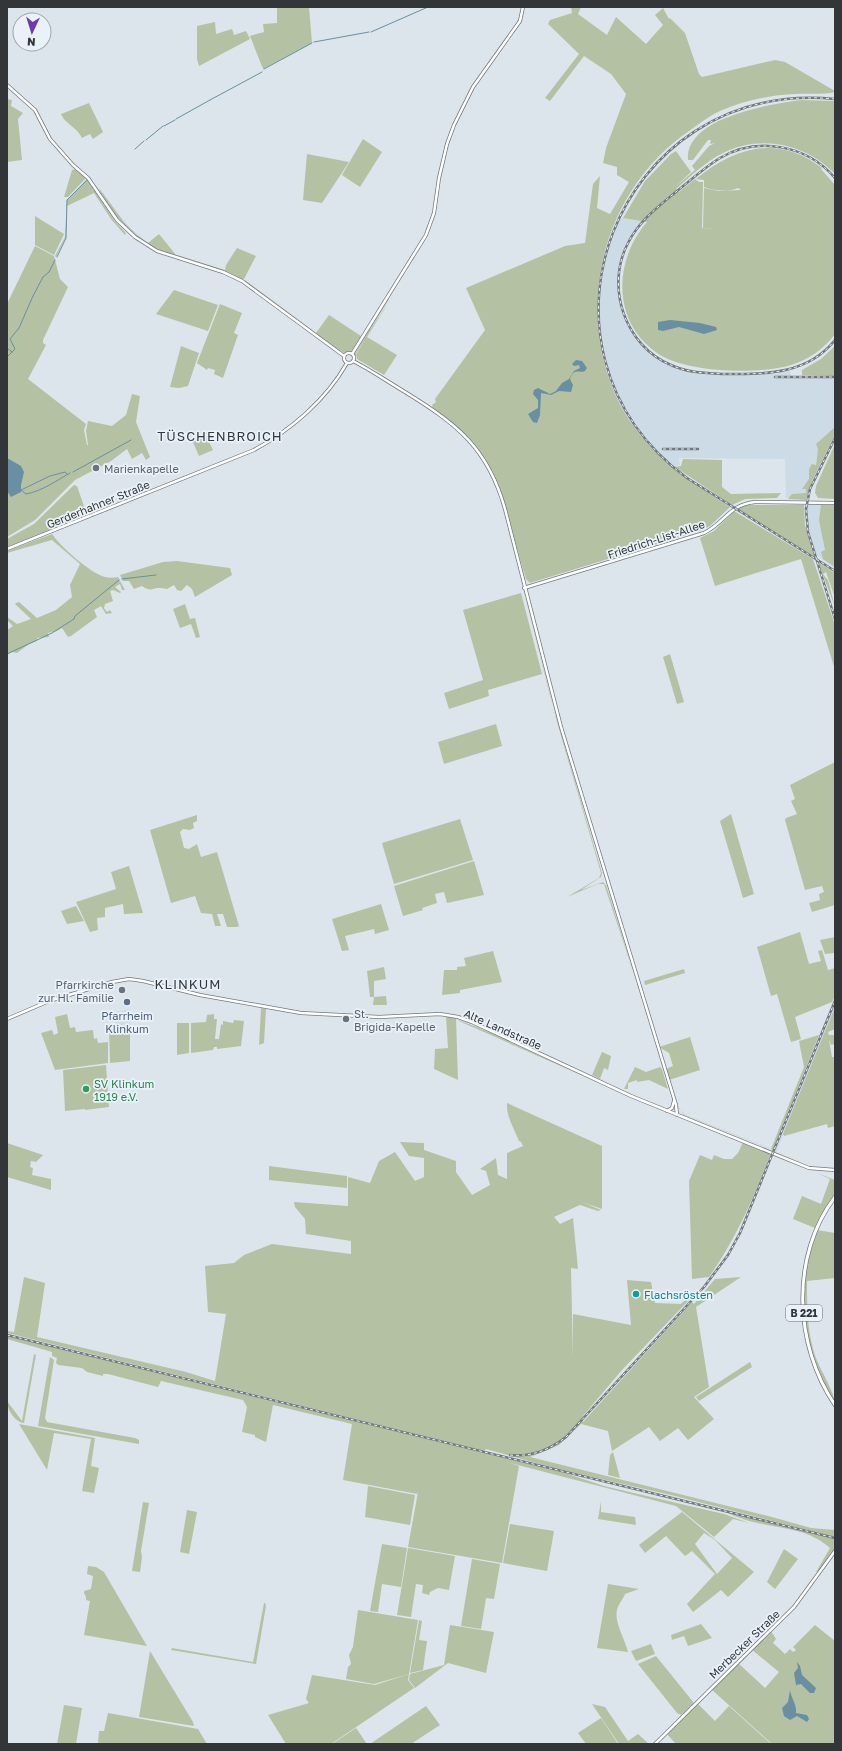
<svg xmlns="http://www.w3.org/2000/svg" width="842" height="1751" viewBox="0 0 842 1751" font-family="'Golos Text',sans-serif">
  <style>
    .built { fill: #ccdbe6 }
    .green { fill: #b4c2a3; fill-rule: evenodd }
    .water { fill: #698fa2 }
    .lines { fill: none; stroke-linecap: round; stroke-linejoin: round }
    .stream { stroke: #698fa2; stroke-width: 1 }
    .secondary-casing { stroke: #737a80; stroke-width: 4 }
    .primary-casing { stroke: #737a80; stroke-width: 4.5 }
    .secondary { stroke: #fff; stroke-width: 2.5 }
    .primary { stroke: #fff; stroke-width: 3 }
    .rail-casing { stroke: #73787c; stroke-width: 2.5 }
    .rail { stroke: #eaf2f9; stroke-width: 1; stroke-dasharray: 3; stroke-linecap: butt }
    .worship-dot { fill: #6b7280; stroke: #eaf2f9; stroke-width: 1.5 }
    .service-dot { fill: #5c6f8a; stroke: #eaf2f9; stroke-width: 1.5 }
    .leisure-dot { fill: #2e9e5b; stroke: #eaf2f9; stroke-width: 1.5 }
    .culture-dot { fill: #0f9aa8; stroke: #eaf2f9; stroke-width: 1.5 }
    .labels { text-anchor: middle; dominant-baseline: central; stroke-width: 3.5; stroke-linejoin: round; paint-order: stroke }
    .shield { fill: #eaf2f9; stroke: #6a6e73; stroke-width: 1 }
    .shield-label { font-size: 10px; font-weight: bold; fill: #333639 }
    .worship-label { font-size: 11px; fill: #5b616d; stroke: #eaf2f9; text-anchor: start }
    .street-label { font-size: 11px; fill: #333639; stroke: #eaf2f9 }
    .service-label { font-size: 11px; fill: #4e5e75; stroke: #eaf2f9 }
    .leisure-label { font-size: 11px; fill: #27864d; stroke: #eaf2f9; text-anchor: start }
    .culture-label { font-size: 11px; fill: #0d838f; stroke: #eaf2f9; text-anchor: start }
    .quarter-label { font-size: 13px; letter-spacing: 1px; fill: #32393e; stroke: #eaf2f9 }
  </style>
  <rect width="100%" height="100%" fill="#dce5eb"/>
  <g class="built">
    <polygon points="618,217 642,221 631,234 625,246 618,268 618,287 626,321 638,341 655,356 664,363 680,369 700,373 770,374 790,370 791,376 835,376 835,427 820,442 812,481 806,500 786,498 785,459 679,458 680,465 675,467 658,452 640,430 622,402 608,368 599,320 598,292 600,276 604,256"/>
    <polygon points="807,504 835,504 835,569 816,555 807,524"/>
    <polygon points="835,996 835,1007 776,1153 772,1152"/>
    <polygon points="130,1009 130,1024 115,1026 114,1018 117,1018 116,1012"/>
    <polygon points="727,1510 822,1534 835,1538 746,1517 727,1512"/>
  </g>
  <g class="green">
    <polygon points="284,7 309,7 312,43 263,69 250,36 264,32 263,24 277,23 277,8"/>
    <path d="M 571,7 L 581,7 L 578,14 L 607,35 L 616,17 L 646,44 L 663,25 L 655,15 L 663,8 L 669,19 L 670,18 L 685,33 L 699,74 L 702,77 L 775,60 L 785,62 L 835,91 L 835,92 C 822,95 808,93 795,94 C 770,95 743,101 720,111 C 709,116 699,124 689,131 C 596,195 569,327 630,421 C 656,460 692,482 730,507 L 710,526 L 699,531 L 530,583 L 526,579 C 503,505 502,457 433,408 L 432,405 L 436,402 L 435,399 L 485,330 L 466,288 L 565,246 L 585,243 L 593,184 L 600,176 L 597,208 L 610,214 L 629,182 L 617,175 L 617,167 L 603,163 L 606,148 L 626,94 L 611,74 L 584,56 L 550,101 L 545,98 L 579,54 L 548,24 L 550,20 L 572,13 Z"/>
    <polygon points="215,22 216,34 232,29 234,35 246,31 250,39 199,66 197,59 197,26"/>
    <polygon points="7,99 12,100 11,106 23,113 18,119 22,160 7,162"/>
    <path d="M 801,100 L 835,101 L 835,174 C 806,144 761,134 723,153 C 705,162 691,176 676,189 L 679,192 L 695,179 L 699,182 L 703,182 L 702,228 L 713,229 L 703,228 L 704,188 L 719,191 L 741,190 L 738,188 C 728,192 714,191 704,187 L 704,180 L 696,179 C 735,147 778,134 822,168 L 821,169 L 835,185 L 835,334 C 825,348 808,360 791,365 C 759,375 685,373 657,353 C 612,322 613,261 647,222 L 623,218 L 645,181 L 671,154 L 676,151 L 691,172 L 675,187 L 695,170 L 692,166 L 709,146 L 715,143 L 710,144 L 711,140 L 708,140 L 693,160 L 688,160 C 684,117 772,104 801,100 Z"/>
    <path d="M 89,103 L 103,132 L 93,139 L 90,134 L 82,138 C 77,127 65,124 61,114 Z"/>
    <polygon points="363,139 382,152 360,187 342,175"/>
    <polygon points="307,154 349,162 322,203 303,200"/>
    <polygon points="76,169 86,178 68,197 64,197 72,170"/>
    <polygon points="87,179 114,220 126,233 125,235 111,219 94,193 67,206 66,237 56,257 55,256 65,237 67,200"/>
    <path d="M 99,188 L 124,222 L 136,234 L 148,243 L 159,234 L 176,255 C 151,257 105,210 99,188 Z"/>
    <polygon points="35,216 64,234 54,255 35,245"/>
    <polygon points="35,246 54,256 60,279 68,287 43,340 43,343 46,345 28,379 86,424 84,430 87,445 88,445 86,431 88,421 112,426 126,415 132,394 140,396 136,422 150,457 146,460 142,453 132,459 127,449 111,461 75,480 35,520 7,537 7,304"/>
    <polygon points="237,248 256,256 244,279 241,280 176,257 177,255 225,270 226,265"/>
    <polygon points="245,280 316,333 329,315 361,336 352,351 344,353 316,336 316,334 315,335 245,282"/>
    <polygon points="174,290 218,305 208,331 156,314"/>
    <polygon points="387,299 389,299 368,333 390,300 367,337 397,355 384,375 357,359 356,354 366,337 355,357 354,355"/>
    <polygon points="220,304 242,313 234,333 238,335 223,378 214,374 215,370 208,368 207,370 197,363"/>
    <polygon points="181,346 199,353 188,386 179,388 170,387"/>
    <polygon points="835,346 835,376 802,375 802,370 821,359"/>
    <polygon points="835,427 835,435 812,481 806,500 788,499 792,494 806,493 806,489 802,489 809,479 809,469 812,464 816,465 818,449 816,444"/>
    <polygon points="205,434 213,450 199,456 192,440"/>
    <polygon points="835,444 835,499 818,498 815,493 816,486"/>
    <polygon points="683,459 722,460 722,487 731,494 781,493 777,498 745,499 732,505 675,467 681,466"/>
    <polygon points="74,485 77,486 87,515 86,517 7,548 7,539 34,524"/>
    <polygon points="746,505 804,505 805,525 815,558 737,509"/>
    <polygon points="821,505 835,505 835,567 823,559 821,552 825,550 819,520"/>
    <polygon points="734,511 813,559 835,625 835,670 801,559 715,586 700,538 714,531"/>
    <path d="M 52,534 C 61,547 90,573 105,577 C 109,578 114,578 118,577 L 125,590 L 122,590 L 120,584 L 115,587 L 121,592 L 120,593 L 113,590 L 110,591 L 113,601 L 105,604 L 104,608 L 107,612 L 110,610 L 112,613 L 106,614 L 101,606 L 94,610 L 97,617 L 71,636 L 68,637 L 62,628 L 57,631 L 48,633 L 49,637 L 37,638 L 37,641 L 29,644 L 17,653 L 12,652 L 7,655 L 7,630 L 13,626 L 7,620 L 7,617 L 17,624 L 31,619 L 15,604 L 16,603 L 19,602 L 37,618 L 56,610 L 72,597 L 70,585 L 80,564 L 52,540 L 7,553 L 7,551 Z"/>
    <polygon points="512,544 550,696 602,873 601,877 581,890 603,882 606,885 636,980 604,884 598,884 567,897 599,878 601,873 557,722"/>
    <path d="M 177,561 L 230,568 L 232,575 L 195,597 L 192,589 L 187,585 L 181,591 L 177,590 L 174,585 L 167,589 C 165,589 163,588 161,588 C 151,587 153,593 142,586 L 134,589 L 129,581 L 123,581 L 120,575 L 163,562 Z"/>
    <polygon points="818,562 835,573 835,598 826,572 823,574 828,580 835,607"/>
    <polygon points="521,593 542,674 488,690 489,696 449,709 444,693 483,680 463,610"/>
    <polygon points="185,604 190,619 195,618 200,637 196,638 191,624 180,628 173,609"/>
    <polygon points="670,654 684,702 677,704 663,657"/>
    <polygon points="496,724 502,746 444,764 438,742"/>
    <polygon points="835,762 835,905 812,912 809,903 820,900 819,894 824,892 822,886 805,890 785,820 786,818 797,814 791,801 795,799 790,785"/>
    <polygon points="731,814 754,894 743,898 720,821"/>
    <polygon points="197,815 197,821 193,823 194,828 190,830 183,829 180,832 184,848 189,849 197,844 201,857 217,852 239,926 237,927 227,927 223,914 217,914 221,926 215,926 212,914 201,913 195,896 171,903 150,830"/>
    <polygon points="460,819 473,860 394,884 382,843"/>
    <polygon points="474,861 484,895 447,903 444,892 435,894 437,903 422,908 423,910 403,916 394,886"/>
    <polygon points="129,866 143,913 124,914 123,904 105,908 105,917 97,918 98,930 90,932 76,902 116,889 111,872"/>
    <polygon points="381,904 389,930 375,934 374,929 345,936 349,950 342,951 332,919"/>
    <polygon points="76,906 84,921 67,924 61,911"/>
    <polygon points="800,932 809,964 821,961 818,951 822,950 828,970 835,968 835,996 832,1002 795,1017 801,1039 791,1042 777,994 771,996 757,947"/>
    <polygon points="835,937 835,953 825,954 820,940"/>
    <polygon points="493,951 502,982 460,990 460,993 442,995 444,970 457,970 457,967 466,966 464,958"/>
    <polygon points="384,967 386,979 374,981 374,997 386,996 387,1005 373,1005 374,997 370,997 367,971"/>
    <polygon points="684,969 685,973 645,985 644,981"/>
    <polygon points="835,1007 835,1029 828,1032 829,1035 835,1035 835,1044 831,1045 829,1040 832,1057 835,1057 835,1126 828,1128 827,1124 784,1136 783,1134"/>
    <polygon points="261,1008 266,1009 264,1043 259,1045"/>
    <polygon points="67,1014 70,1028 75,1027 76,1032 93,1030 94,1039 97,1038 98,1043 108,1042 108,1063 55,1070 41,1033 52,1030 54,1035 58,1033 55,1017"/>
    <polygon points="214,1014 214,1019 217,1019 215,1039 219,1039 221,1024 223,1025 223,1021 233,1023 234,1020 244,1021 241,1046 217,1049 217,1047 214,1047 213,1050 191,1053 191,1023 206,1022 207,1015"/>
    <polygon points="446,1016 456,1018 458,1080 434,1069 435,1049 448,1048"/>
    <polygon points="458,1020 477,1027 635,1099 459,1021"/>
    <polygon points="177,1023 189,1023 189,1053 177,1055"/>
    <polygon points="130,1025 130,1061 110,1063 109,1027"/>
    <polygon points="819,1035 773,1150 684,1115 675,1101 670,1081 679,1108 685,1115 771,1149 804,1067 799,1041"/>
    <polygon points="690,1037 700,1070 669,1080 666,1069 673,1066 669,1053 659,1047"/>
    <polygon points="602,1052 611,1056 608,1070 604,1068 600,1079 592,1075"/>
    <polygon points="106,1065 109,1107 85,1110 85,1109 65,1111 63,1070"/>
    <polygon points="635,1067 646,1072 660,1067 662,1069 668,1089 649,1080 637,1082 637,1080 628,1083 628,1089 624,1089"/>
    <path d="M 507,1103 L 602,1146 L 602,1209 L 582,1202 L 601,1210 L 598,1211 L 580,1205 L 554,1217 L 560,1224 L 573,1218 L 578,1269 L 571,1268 L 573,1358 L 573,1314 L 631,1325 L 627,1280 L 651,1282 L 655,1303 L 681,1304 L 687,1298 L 689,1300 L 622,1370 L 583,1416 L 583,1422 L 692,1302 L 694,1304 L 715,1279 L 741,1277 L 696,1307 L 709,1387 L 694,1397 L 714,1419 L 688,1440 L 678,1428 L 660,1441 L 649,1427 L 612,1451 L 608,1431 L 581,1424 L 559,1445 L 530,1457 L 772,1517 L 811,1528 L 835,1530 L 835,1537 L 675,1496 L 554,1468 L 486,1449 L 484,1451 L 7,1333 L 7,1331 L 14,1332 L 24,1277 L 45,1283 L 37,1337 L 186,1372 L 215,1381 L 226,1314 L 208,1312 L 205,1266 L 234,1263 L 244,1255 L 272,1244 L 351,1254 L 351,1241 L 306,1234 L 305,1219 L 295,1207 L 294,1202 L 348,1206 L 348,1177 L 370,1183 L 379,1161 L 395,1152 L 415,1181 L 424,1177 L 424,1158 L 409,1156 L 400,1142 L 424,1143 L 424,1150 L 456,1161 L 456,1172 L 472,1195 L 490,1185 L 486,1171 L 480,1169 L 496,1158 L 498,1175 L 507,1179 L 507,1153 L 523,1146 L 521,1142 L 519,1141 C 514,1129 506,1116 507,1103 Z"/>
    <path d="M 743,1142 L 771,1153 C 754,1197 736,1239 709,1277 L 692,1279 L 689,1181 L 700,1155 L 712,1160 L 714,1155 L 724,1159 L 732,1159 L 738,1153 Z"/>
    <polygon points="7,1143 43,1155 36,1162 31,1161 30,1167 33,1168 32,1175 51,1179 51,1190 7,1177"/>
    <polygon points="269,1166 347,1176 347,1188 269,1180"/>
    <polygon points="817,1173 835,1180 835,1193 815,1228 793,1219 802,1196 821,1204 830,1179"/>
    <path d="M 817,1230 L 835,1233 L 835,1278 L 807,1281 C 807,1307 807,1333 816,1358 C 821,1371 835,1393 835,1404 C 803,1346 794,1293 817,1230 Z"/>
    <polygon points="7,1336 562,1472 604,1486 724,1514 749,1523 733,1519 714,1537 676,1506 506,1462 519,1466 502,1563 408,1547 418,1492 417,1494 343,1480 352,1424 273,1405 266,1442 255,1437 255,1435 242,1432 247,1407 243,1400 161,1381 158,1387 108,1374 103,1374 103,1376 87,1372 82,1368 58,1365 56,1363 57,1358 52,1356 52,1352 7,1339"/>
    <path d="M 34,1354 L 36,1355 L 24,1423 C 15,1422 7,1410 7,1401 L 22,1421 Z"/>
    <polygon points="50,1357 54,1360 45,1418 47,1422 135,1438 139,1440 139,1444 38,1426"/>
    <polygon points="750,1362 752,1367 699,1401 696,1397"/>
    <polygon points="19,1424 95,1438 91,1466 99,1468 94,1493 82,1491 91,1439 54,1433 47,1470"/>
    <polygon points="613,1452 620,1478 608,1475 610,1455"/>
    <polygon points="368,1486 415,1495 410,1525 365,1517"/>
    <polygon points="601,1501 601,1512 635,1517 636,1525 598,1519"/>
    <polygon points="143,1502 149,1503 141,1551 142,1557 140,1572 132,1571"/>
    <polygon points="187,1510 197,1512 189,1554 180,1552"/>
    <path d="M 682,1512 L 754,1572 L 728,1597 L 721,1590 L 693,1612 L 687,1604 L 715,1574 L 692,1551 L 685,1556 L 666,1536 L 645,1553 L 639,1545 ZM 704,1533 L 715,1540 L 732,1558 L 717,1574 L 695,1544 Z"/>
    <path d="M 727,1512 L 835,1538 L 835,1550 L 819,1572 L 816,1572 L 830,1548 C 806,1526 772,1529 743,1519 C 738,1517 730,1515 727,1512 Z"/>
    <polygon points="510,1524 554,1531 547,1571 503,1563"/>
    <polygon points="382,1544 407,1548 401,1587 382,1584 378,1612 370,1611"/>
    <polygon points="408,1548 455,1556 449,1590 438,1588 430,1592 429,1595 422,1593 423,1585 416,1584 411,1617 397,1615"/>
    <polygon points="784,1549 798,1559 775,1589 767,1582"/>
    <polygon points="472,1559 500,1564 494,1599 486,1598 481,1629 461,1626"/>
    <polygon points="88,1566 96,1567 104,1572 147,1646 84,1635 90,1601 86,1600 86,1597 84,1593 84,1591 91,1589 93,1576 87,1574"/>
    <path d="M 608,1584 L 639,1589 L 625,1594 C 623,1599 618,1605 617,1610 C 614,1622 625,1639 628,1652 L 597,1648 Z"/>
    <polygon points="264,1603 265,1603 266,1606 256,1664 171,1650 172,1648 253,1662"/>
    <polygon points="358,1610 418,1620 409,1674 374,1684 346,1679 348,1667 351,1664 349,1655 353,1647"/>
    <polygon points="419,1620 422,1621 419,1640 427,1641 423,1670 410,1673"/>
    <polygon points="701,1624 712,1638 688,1646 684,1636 672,1640 671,1635"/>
    <polygon points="450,1625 494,1632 486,1673 448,1663 415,1688 409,1680 410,1674 444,1665"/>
    <polygon points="815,1625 835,1641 835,1744 772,1744 711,1689 738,1663 765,1688 779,1672 751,1649 771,1631 776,1639 773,1643 785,1654 790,1649 793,1652 796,1650 793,1647"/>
    <polygon points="651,1644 655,1654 636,1661 631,1651"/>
    <polygon points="150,1651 193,1722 194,1726 139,1717"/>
    <polygon points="656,1656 694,1703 681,1715 677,1713 638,1664"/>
    <polygon points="409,1674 408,1680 414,1688 331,1744 286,1744 268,1715 309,1703 306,1699 312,1675 375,1685"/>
    <polygon points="697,1703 715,1721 729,1706 771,1744 676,1744 666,1733"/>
    <polygon points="592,1704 605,1707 628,1741 638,1734 649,1744 619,1744"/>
    <polygon points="64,1705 82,1708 76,1744 57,1744"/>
    <polygon points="426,1706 440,1725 411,1744 370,1744"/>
    <polygon points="108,1713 198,1729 207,1744 98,1744 99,1731 104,1731"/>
    <polygon points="601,1718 618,1744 586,1744 578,1733"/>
    <polygon points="356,1728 367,1744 332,1744"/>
  </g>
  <g class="water">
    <polygon points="670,320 700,323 716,327 717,330 704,334 679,327 663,331 658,330 658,322"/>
    <path d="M 576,360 L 582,361 L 587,368 L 585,371 C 578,374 575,367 570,379 L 573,385 L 571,392 L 559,391 L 551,395 L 541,393 L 540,415 L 537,423 L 533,422 L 528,414 L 538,408 L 538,400 L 533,394 L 534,390 L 538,388 L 550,394 L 556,391 L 562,383 L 569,379 L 574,371 L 580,368 L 579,365 L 574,366 L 572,364 Z"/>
    <polygon points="7,458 21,466 24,472 21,485 21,492 11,497 7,491"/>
    <polygon points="797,1662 800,1666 802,1675 816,1688 814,1693 810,1693 801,1684 796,1685 794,1673 798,1668"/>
    <path d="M 790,1690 C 791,1698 797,1704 796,1713 L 807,1715 L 809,1719 L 807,1722 L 797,1716 L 790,1720 L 784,1716 L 782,1708 L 788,1702 Z"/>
  </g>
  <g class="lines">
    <g class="stream">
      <polyline points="371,32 428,7"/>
      <polyline points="314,42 369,32"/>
      <polyline points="264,69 312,43"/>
      <polyline points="210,100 262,72"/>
      <polyline points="176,119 210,100"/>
      <polyline points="164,126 175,120"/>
      <polyline points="146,140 163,126"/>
      <polyline points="135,149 144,141"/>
      <polyline points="57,257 66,238 67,200 87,180"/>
      <polyline points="7,348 12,352"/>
      <polyline points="7,357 15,349 10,339 19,328 33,296 43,277 49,272 55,260"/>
      <polyline points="73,472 131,440"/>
      <path d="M 21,490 L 26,494 C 42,491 56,481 70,473"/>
      <polyline points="21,490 50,476 65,472 67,474"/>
      <polyline points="122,579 156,575"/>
      <polyline points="7,654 52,633 74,619 75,616 119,580"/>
    </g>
    <defs>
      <g id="secondary">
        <polyline points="7,85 35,110 50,139 73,165 88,178 117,220 135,237 157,251 223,272 242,281 344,356"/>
        <circle cx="349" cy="358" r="5"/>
        <polyline points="352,354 426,235 434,213 439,178 447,144 454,125 473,87 520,21 523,7"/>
        <path d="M 353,361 C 371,370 388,382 405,392 C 457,424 488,448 505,509 L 561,727 L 676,1105 L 677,1115"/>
        <path d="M 7,549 L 254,450 C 291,430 326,400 347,363"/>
        <path d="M 524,588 L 704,533 C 725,523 728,505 755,502 L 835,503"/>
        <polyline points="7,1019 49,1001 112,982 129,979 143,981 200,995 301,1013 379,1017 440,1014 458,1017 472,1022 631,1096 809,1168 835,1170"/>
        <polyline points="667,1111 672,1108 674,1101"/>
        <polyline points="655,1744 794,1607 835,1551"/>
      </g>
      <path id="primary" d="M 835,1197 C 790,1256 794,1345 835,1405"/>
    </defs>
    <use href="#secondary" class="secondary-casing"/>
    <use href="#primary" class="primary-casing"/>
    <use href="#secondary" class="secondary"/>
    <use href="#primary" class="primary"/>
    <defs>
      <g id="rail">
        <path d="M 835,99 C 617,78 511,348 687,478 L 835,571"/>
        <path d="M 835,178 C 807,145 758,136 720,158 C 705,167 691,180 677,191 C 659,206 639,221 628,243 C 605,287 625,346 671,365 C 688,373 706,373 724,374 C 766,374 807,375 835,340"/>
        <polyline points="775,377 835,377"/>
        <polyline points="835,438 810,489 806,509 808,532 835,619"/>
        <polyline points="663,449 698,449"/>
        <polyline points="7,1335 835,1538"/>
        <path d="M 510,1455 C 532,1457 549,1450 566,1437 L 704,1287 L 728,1255 L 740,1233 L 835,1001"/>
      </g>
    </defs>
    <use href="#rail" class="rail-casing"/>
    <use href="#rail" class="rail"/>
  </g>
  <g class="worship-dot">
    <circle cx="96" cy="468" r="4"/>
    <circle cx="122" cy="990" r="4"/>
    <circle cx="346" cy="1019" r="4"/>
  </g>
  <circle class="service-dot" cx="127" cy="1002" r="4"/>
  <circle class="leisure-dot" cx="86" cy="1089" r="4"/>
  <circle class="culture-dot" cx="636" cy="1294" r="4"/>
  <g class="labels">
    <rect class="shield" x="786" y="1305" width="36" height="16" rx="3"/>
    <g class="shield-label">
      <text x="804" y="1313">B 221</text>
    </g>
    <g class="worship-label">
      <text x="104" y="468">Marienkapelle</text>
      <text x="114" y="984" text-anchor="end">Pfarrkirche<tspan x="114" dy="13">zur Hl. Familie</tspan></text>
      <text x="354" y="1013">St.<tspan x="354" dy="13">Brigida-Kapelle</tspan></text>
    </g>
    <g class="street-label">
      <text transform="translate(98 504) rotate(-22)">Gerderhahner Straße</text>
      <text transform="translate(656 539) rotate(-18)">Friedrich-List-Allee</text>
      <text transform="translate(503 1029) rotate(24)">Alte Landstraße</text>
      <text transform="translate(744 1644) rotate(-44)">Merbecker Straße</text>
    </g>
    <g class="service-label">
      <text x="127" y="1015">Pfarrheim<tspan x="127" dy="13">Klinkum</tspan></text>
    </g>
    <g class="leisure-label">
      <text x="94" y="1083">SV Klinkum<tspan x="94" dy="13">1919 e.V.</tspan></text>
    </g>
    <g class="culture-label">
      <text x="644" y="1294">Flachsrösten</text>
    </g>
    <g class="quarter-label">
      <text x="220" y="436">TÜSCHENBROICH</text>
      <text x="188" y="984">KLINKUM</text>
    </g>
  </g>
  <rect width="842" height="1751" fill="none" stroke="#333639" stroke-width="16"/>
  <g transform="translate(32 32) rotate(184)"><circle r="19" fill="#eaf2f9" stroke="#a1a7ac"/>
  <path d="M0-3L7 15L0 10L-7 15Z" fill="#6f39af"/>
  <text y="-6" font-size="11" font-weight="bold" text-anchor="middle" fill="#333639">N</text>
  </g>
</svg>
